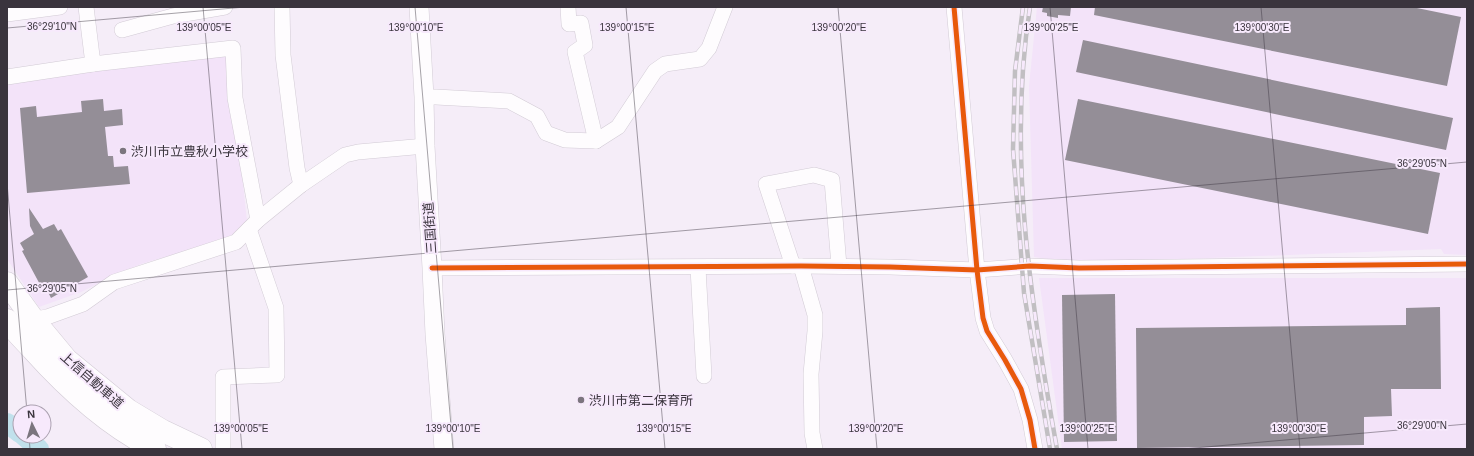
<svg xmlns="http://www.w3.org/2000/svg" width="1474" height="456" viewBox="0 0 1474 456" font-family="Helvetica,'Noto Sans JP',sans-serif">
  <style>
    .built { fill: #f3e3f9 }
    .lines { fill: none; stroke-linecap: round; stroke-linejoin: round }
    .river { stroke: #c1e1ec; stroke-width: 20 }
    .building { fill: #948e97 }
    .minor-casing { stroke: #d2cbd5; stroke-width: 16 }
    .major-casing { stroke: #d2cbd5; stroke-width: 20 }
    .highway-casing { stroke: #d2cbd5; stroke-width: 23 }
    .minor { stroke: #fefcfe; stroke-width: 15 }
    .major { stroke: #fefcfe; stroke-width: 19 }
    .highway { stroke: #fefcfe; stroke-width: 22 }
    .rail-casing { stroke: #c1bfc2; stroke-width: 4.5 }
    .rail { stroke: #f7e9fc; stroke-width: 3; stroke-dasharray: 9; stroke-linecap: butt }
    .cycleway-casing { stroke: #f7e9fc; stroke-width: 8 }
    .cycleway { stroke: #e8590c; stroke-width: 5 }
    .ticks { fill: none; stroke: #3a343d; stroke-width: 1; stroke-opacity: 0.45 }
    .poi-dot { fill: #7b757e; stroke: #f7e9fc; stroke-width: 1.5 }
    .labels { text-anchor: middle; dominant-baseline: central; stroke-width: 4; stroke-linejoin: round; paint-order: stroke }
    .poi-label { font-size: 13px; fill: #3a343d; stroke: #f7e9fc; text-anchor: start }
    .street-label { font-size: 13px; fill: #3a343d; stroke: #f7e9fc }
    .ticks-label { font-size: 10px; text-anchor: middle; fill: #3a343d; stroke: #f7e9fc; stroke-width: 4; stroke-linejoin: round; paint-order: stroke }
  </style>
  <rect width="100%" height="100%" fill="#f5edf8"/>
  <g class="built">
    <polygon points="1037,7 1467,7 1467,255 1444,254 1441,249 1081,263 1034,257 1029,86"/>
    <polygon points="229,56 247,221 228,238 141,264 115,275 81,292 39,307 7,259 7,81"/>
    <polygon points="1039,278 1467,278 1467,449 1062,449"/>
  </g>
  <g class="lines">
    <g class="river">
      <polyline points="7,423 20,433"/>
      <polyline points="24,436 39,449"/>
    </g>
  </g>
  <g class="building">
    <polygon points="1043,7 1071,7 1070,16 1058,15 1058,18 1047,16 1047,13 1042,12"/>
    <polygon points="1095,7 1412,7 1461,17 1447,86 1094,15"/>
    <polygon points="1083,40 1453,118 1446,150 1076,72"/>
    <polygon points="103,99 104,111 122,109 123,125 105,127 108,156 113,156 114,167 128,166 130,184 27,193 20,108 36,106 37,117 82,112 81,101"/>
    <polygon points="1078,99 1440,173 1428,234 1065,160"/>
    <polygon points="29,208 43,229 54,224 58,231 61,229 88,277 51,298 47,290 44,292 22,251 24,250 20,243 34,234 30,226"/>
    <polygon points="1115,294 1117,441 1064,442 1062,295"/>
    <polygon points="1440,307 1441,389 1391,389 1392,416 1364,417 1364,445 1137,448 1136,328 1406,325 1406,308"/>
  </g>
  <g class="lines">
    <defs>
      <g id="minor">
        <polyline points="86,7 93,64 233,48 235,98 258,220"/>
        <polyline points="282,7 283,55 297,168 301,185"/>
        <polyline points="568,7 569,24 581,23 585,45 575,52 596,141"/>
        <polyline points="954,7 977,270 1030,266 1079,268 1467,264"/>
        <polyline points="7,14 60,7"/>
        <polyline points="122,30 173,16 225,7"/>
        <polyline points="7,77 93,64"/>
        <polyline points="424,97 436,97 509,101 537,116 546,133 565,140 596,141 618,127 655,71 665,64 700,59 709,48 725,7"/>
        <polyline points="793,266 766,184 814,175 832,180 839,266"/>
        <polyline points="801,266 815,315 815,331 811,374 812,433 815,449"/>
        <polyline points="432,268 801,266 890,267 977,270 983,318 987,331 1005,360 1021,389 1030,420 1035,449"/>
        <polyline points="698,268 704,376"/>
        <polyline points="25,321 47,317 83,304 114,282 236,242 258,220 301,185 345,155 358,152 425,146"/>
        <polyline points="223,449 223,377 277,375 276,308 249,229"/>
      </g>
      <polyline id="major" points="419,7 424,97 425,146 432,268 435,334 444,449"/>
      <g id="highway">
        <polyline points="7,283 33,319 67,360 128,410 163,431 201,449"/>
        <path d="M 7,320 C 14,331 24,340 33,350 C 68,389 108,426 155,449"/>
      </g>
    </defs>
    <use href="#minor" class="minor-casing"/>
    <use href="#major" class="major-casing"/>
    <use href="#highway" class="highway-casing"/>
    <use href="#minor" class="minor"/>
    <use href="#major" class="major"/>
    <use href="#highway" class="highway"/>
    <defs>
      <g id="rail">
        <polyline points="1023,7 1015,71 1013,149 1024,293 1050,449"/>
        <path d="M 1030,7 C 1007,154 1031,304 1057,449"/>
      </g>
    </defs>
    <use href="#rail" class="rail-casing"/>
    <use href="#rail" class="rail"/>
    <defs>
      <g id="cycleway">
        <polyline points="954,7 977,270 1030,266 1079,268 1467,264"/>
        <polyline points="432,268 801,266 890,267 977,270 983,318 987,331 1005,360 1021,389 1030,420 1035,449"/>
      </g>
    </defs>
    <use href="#cycleway" class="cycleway-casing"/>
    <use href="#cycleway" class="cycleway"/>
  </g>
  <path class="ticks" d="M 203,7 L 242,449M 415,7 L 453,449M 626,7 L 665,449M 838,7 L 877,449M 1050,7 L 1088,449M 1261,7 L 1300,449M 7,28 L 245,7M 7,183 L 27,412M 7,290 L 1467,162M 29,436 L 30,449M 1183,449 L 1467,424"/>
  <g class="poi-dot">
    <circle cx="123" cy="151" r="4"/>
    <circle cx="581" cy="400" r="4"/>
  </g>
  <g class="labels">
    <g class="poi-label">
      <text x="131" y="151">渋川市立豊秋小学校</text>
      <text x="589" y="400">渋川市第二保育所</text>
    </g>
    <g class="street-label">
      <text transform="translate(430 228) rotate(-94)">三国街道</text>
      <text transform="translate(92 380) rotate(41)">上信自動車道</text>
    </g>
  </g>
  <g class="ticks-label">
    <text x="52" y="30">36°29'10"N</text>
    <text x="204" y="31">139°00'05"E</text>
    <text x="416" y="31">139°00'10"E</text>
    <text x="627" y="31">139°00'15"E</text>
    <text x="839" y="31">139°00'20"E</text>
    <text x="1051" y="31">139°00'25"E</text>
    <text x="1262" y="31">139°00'30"E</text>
    <text x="1422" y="167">36°29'05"N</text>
    <text x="52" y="292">36°29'05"N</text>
    <text x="1422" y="429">36°29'00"N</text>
    <text x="241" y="432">139°00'05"E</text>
    <text x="453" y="432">139°00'10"E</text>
    <text x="664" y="432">139°00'15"E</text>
    <text x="876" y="432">139°00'20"E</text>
    <text x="1087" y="432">139°00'25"E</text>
    <text x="1299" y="432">139°00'30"E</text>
  </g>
  <rect width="1474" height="456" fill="none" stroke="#3a343d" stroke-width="16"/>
  <g transform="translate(32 424) rotate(355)"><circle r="19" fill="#f7e9fc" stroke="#aba1b0"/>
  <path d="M0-3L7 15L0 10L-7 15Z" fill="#7b757e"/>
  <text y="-6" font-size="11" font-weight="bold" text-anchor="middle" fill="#3a343d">N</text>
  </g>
</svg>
